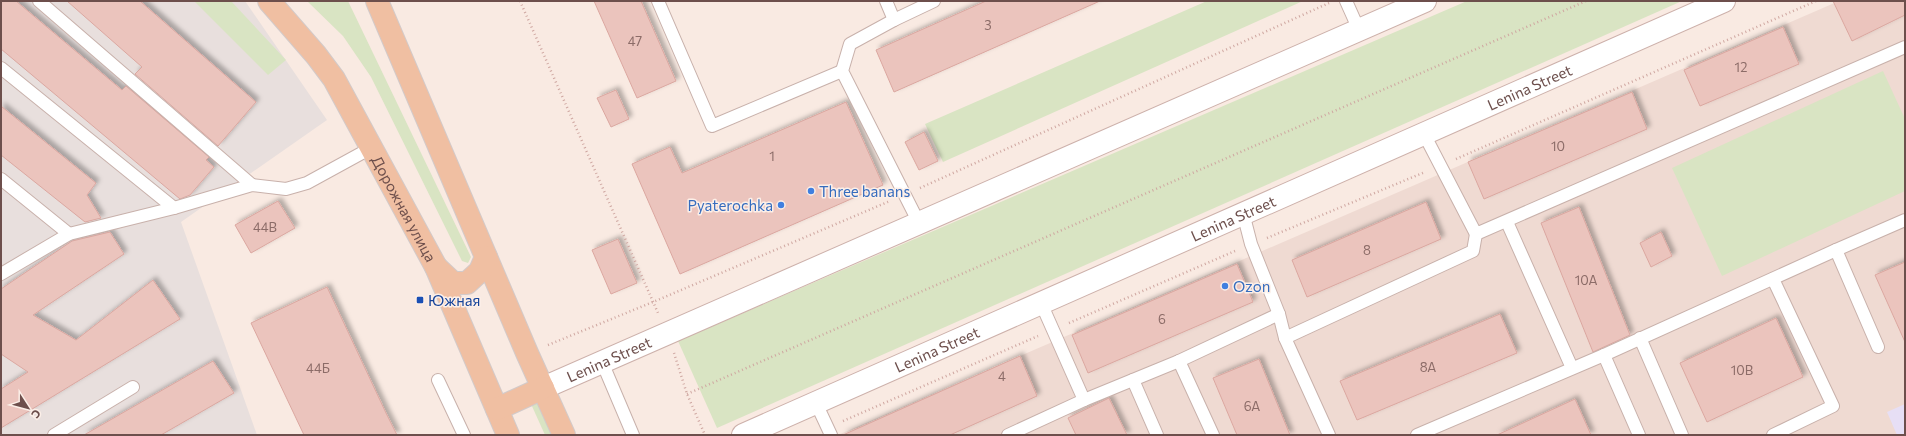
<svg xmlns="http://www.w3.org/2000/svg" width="1906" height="436" viewBox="0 0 1906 436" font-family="Commissioner,sans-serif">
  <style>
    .residential { fill: #efdad2 }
    .industrial { fill: #e8dfdd }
    .education { fill: #e7dff5 }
    .green { fill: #d9e4c3 }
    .building { fill: #ebc4bd; stroke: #dba7a0; filter: url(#shadow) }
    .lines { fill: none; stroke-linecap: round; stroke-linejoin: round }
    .lane-casing { stroke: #c8b1ab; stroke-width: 14 }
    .secondary-casing { stroke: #cdb1ab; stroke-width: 24 }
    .primary-casing { stroke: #d3cac9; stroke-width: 24 }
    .path { stroke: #cfa7a1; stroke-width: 2.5; stroke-dasharray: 1 3; stroke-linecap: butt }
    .lane { stroke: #fff; stroke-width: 12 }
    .secondary { stroke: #fff; stroke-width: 22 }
    .primary { stroke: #f0bfa2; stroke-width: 22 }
    .shop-dot { fill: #3f7fe0; stroke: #fcefe8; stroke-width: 1.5 }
    .transit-dot { fill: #1a4fb4; stroke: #fcefe8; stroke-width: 1.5 }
    .labels { text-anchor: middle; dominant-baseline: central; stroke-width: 3; stroke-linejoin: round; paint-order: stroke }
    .number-label { font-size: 13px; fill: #8c6c68 }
    .street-label { font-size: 15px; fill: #6d4f4c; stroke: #fcefe8 }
    .shop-label { font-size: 15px; fill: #366cbe; stroke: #fcefe8; text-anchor: start }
    .transit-label { font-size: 15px; fill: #164399; stroke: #fcefe8; text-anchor: start }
  </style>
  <defs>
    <filter id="shadow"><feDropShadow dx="3.5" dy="-3.5" stdDeviation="2" flood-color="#0004"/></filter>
  </defs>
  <rect width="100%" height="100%" fill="#f9eae2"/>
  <polygon class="residential" points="1839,1 1905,1 1905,435 838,435"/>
  <polygon class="industrial" points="1,1 245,1 327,120 181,222 257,435 1,435"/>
  <polygon class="education" points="1905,404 1905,435 1897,435 1887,412"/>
  <g class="green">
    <polygon points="194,1 231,1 286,60 268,75"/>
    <polygon points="307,1 348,1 471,257 468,263 462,261 371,77 343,36"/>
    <polygon points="1207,1 1303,1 943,162 925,124"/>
    <polygon points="1467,1 1682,1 717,428 678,341"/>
    <polygon points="1883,71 1905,119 1905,191 1722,276 1672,168"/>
    <polygon points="540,400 556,435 545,435 531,404"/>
  </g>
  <g class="building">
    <polygon points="1,1 16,1 122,90 126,86 209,157 206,160 214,167 190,195 180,199 1,49"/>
    <polygon points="67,1 140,1 256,102 218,146 135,74 142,67"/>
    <polygon points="594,1 641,1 676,81 637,98"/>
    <polygon points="986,1 1100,1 894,92 876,50"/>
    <polygon points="1833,1 1905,1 1905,15 1852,41"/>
    <polygon points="1783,27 1799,64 1700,106 1684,70"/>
    <polygon points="616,90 629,119 611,127 597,98"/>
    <polygon points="1632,92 1647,129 1484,199 1468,162"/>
    <polygon points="846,102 883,185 680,274 632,164 670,147 682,173"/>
    <polygon points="1,106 96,183 87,195 101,218 85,222 1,155"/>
    <polygon points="924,132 938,161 919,170 905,142"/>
    <polygon points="278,201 295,228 251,253 235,225"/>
    <polygon points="1426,202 1441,239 1307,297 1292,260"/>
    <polygon points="1579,207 1630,335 1593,352 1541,223"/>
    <polygon points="110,232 124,254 33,315 76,340 153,280 180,319 1,428 1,389 28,372 1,354 1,289 72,241"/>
    <polygon points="1661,232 1672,256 1651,267 1640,243"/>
    <polygon points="618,239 637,283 611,294 592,250"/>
    <polygon points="1905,262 1905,342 1875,275"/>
    <polygon points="1237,264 1253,302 1088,373 1072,335"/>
    <polygon points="327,287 386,413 397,435 304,435 251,323"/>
    <polygon points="1500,314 1517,353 1357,420 1340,381"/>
    <polygon points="1776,318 1803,377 1707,422 1680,363"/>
    <polygon points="1020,356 1037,396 950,435 843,435"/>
    <polygon points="1259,359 1290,435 1237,435 1213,378"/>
    <polygon points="213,361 234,393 161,435 84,435"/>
    <polygon points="1109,398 1127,435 1076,435 1068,418"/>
    <polygon points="1575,399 1591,435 1497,435"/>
  </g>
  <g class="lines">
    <defs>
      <g id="lane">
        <polyline points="39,1 252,185"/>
        <polyline points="658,1 712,126 842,71"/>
        <polyline points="886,1 894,20"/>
        <polyline points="1346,1 1359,30"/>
        <polyline points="1,68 174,208"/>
        <polyline points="1424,134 1476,234 1905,47"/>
        <polyline points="1,179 69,234"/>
        <polyline points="1243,213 1251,244 1279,314 1285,338 1329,435"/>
        <polyline points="1507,222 1572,368"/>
        <polyline points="919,223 842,71 850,44 894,20 934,1"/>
        <polyline points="1,274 69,234 174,208 252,185 286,189 307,183 371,148"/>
        <polyline points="1041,303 1084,400"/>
        <polyline points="1285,338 1473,251 1476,234"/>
        <polyline points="1640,338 1682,435"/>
        <polyline points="1878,347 1836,250 1905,220"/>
        <polyline points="1604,355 1639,435"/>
        <polyline points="602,362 633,435"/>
        <polyline points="438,380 464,435"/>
        <polyline points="1133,380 1157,435"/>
        <polyline points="816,403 831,435"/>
        <polyline points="54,435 133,387"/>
        <polyline points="1008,435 1084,400 1179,361"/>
        <polyline points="1213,435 1179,361 1279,314"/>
        <polyline points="1417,435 1604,355 1836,250"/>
        <polyline points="1773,435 1833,406 1773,279"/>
      </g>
      <g id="secondary">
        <path id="s1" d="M 543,388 L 1425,1"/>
        <path id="s2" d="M 743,435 L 1724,1"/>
      </g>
      <g id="primary">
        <path id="s3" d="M 269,1 L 316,55 L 334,79 L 436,267 L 508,435"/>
        <polyline points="377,1 527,353 564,435"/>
        <polyline points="436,267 453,283 467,283 480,271 486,257"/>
        <polyline points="497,409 543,388"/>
      </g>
    </defs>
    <use href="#lane" class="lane-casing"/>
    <use href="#secondary" class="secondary-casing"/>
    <use href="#primary" class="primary-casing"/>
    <g class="path">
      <polyline points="520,1 658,313"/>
      <polyline points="1456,159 1816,1"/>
      <polyline points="920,188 1329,3"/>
      <polyline points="1267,238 1425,172"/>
      <polyline points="1069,323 1235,251"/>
      <polyline points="548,345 653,302 890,201"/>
      <polyline points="674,353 687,394 705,435"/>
      <polyline points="687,394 1586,1"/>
      <polyline points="843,421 1038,336"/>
    </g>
    <use href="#lane" class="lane"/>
    <use href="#secondary" class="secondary"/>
    <use href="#primary" class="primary"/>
  </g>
  <g class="shop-dot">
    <circle cx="811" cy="191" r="4"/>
    <circle cx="781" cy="205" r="4"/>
    <circle cx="1225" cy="286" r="4"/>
  </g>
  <rect class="transit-dot" x="416" y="296" width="8" height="8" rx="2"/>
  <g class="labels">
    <g class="number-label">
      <text x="988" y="25">3</text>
      <text x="635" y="41">47</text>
      <text x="1741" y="67">12</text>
      <text x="1558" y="146">10</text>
      <text x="772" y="156">1</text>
      <text x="265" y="227">44В</text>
      <text x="1367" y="250">8</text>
      <text x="1586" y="280">10А</text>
      <text x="1162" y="319">6</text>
      <text x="1428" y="367">8А</text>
      <text x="318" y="368">44Б</text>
      <text x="1742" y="370">10В</text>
      <text x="1002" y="376">4</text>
      <text x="1252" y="406">6А</text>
    </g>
    <g class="street-label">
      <text stroke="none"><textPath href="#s2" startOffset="860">Lenina Street</textPath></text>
      <text stroke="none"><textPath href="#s3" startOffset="249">Дорожная улица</textPath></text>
      <text stroke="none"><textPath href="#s2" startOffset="536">Lenina Street</textPath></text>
      <text stroke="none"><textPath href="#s2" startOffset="212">Lenina Street</textPath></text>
      <text stroke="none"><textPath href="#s1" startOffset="72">Lenina Street</textPath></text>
    </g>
    <g class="shop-label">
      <text x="819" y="191">Three banans</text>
      <text x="773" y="205" text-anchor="end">Pyaterochka</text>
      <text x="1233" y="286">Ozon</text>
    </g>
    <g class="transit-label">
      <text x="428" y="300">Южная</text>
    </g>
  </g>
  <rect width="1906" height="436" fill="none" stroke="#6d4f4c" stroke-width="4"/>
  <g transform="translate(28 408) rotate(126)" stroke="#fcefe8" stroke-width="3" paint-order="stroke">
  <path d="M0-3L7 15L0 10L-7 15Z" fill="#6d4f4c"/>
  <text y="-6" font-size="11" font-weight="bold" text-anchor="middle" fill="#6d4f4c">С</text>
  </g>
</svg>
